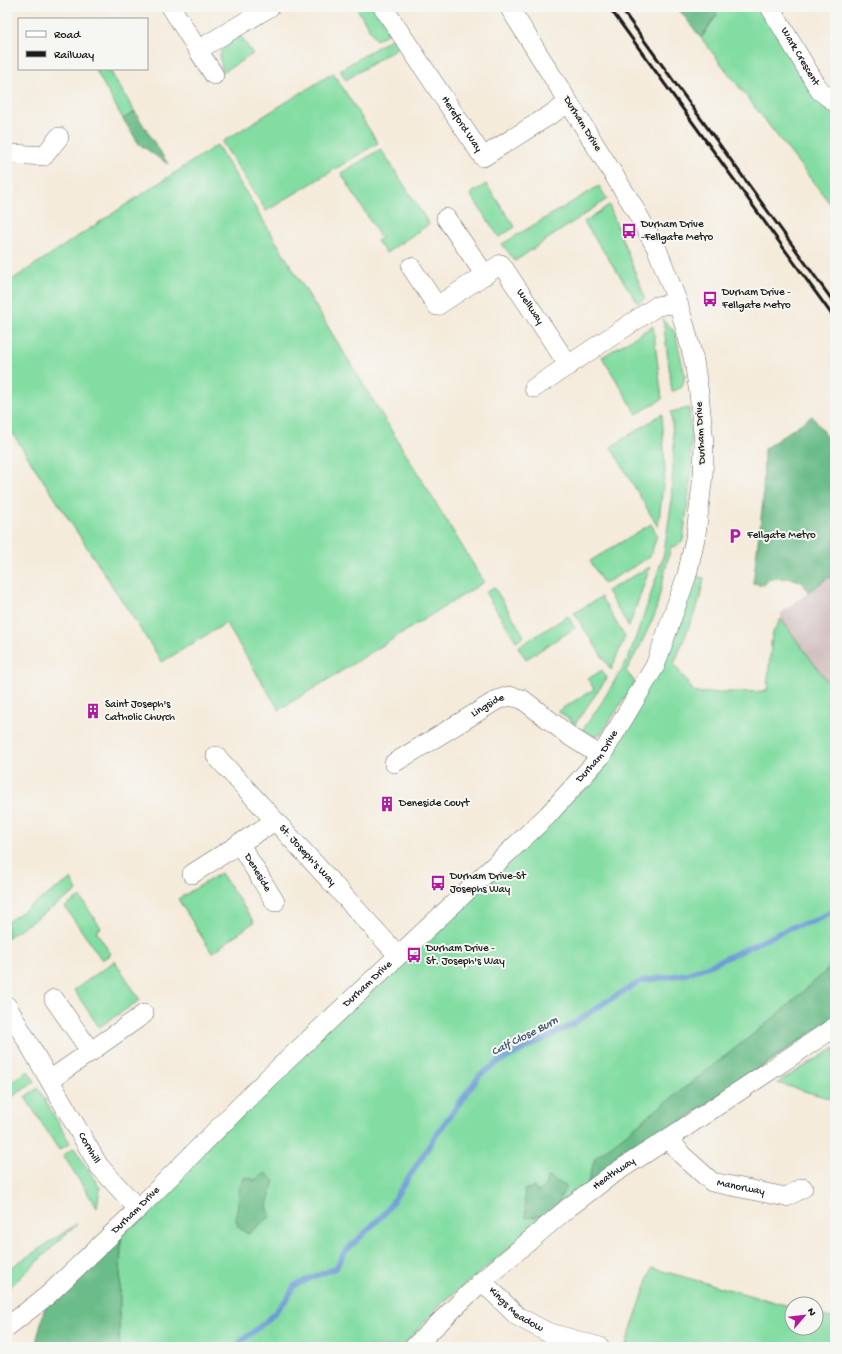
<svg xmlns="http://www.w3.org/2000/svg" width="842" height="1354" viewBox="0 0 842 1354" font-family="'Gochi Hand',sans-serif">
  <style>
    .industrial { fill: #d2bfc0 }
    .green { fill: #83dda3; stroke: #507c60 }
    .forest { fill: #6abc89; stroke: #436c52 }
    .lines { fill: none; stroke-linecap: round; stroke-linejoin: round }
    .stream { stroke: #6e9bd6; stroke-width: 5.5 }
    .minor-casing { stroke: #68645f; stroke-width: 20 }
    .minor { stroke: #fff; stroke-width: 19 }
    .rail { stroke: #1c1c1c; stroke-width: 3 }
    .labels { text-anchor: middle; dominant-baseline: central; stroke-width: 4; stroke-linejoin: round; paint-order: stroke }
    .street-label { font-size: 11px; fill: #1c1c1c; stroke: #f6f6f2 }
    .poi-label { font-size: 11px; fill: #1c1c1c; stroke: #f6f6f2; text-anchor: start }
    .water-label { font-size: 12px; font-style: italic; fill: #415570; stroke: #f6f6f2 }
  </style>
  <rect width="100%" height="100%" fill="#f6f6f2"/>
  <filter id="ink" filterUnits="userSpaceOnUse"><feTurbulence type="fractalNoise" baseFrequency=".025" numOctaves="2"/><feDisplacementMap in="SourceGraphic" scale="8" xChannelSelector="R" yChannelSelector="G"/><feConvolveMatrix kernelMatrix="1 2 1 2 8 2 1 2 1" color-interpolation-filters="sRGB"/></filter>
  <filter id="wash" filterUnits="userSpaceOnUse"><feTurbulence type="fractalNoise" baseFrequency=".012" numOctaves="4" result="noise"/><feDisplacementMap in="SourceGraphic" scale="16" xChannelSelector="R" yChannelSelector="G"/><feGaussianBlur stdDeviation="0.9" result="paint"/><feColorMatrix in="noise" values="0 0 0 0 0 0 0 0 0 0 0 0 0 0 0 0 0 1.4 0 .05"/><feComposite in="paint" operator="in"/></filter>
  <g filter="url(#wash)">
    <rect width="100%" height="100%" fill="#f5ebdb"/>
    <polygon class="industrial" points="829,577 835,581 835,685 830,684 827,681 781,619 781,613"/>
    <g class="green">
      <polygon points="356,7 374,7 391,32 376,40"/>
      <polygon points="711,7 760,7 812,90 835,112 835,210 701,38 717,15"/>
      <path d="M 240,35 L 253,54 L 223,72 C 216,50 222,44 240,35 Z"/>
      <polygon points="394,37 400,46 346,80 340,70"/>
      <polygon points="95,69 109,69 135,112 123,119"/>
      <polygon points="333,73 378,143 266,211 222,142"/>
      <polygon points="217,145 484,582 279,710 226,623 162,662 7,425 7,283"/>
      <polygon points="381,149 429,224 386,253 377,241 381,238 341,173"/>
      <polygon points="486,184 515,227 499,237 470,194"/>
      <polygon points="599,186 607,199 515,261 502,244"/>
      <polygon points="609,205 645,298 638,303 584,222"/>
      <polygon points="663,319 675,332 685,376 682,387 672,392"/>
      <polygon points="653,326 662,399 637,414 602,357"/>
      <polygon points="689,408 691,435 691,476 683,540 676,547 671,546 655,614 639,648 626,671 635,682 602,733 592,738 579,735 600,705 628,659 648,603 664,553 671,506 674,446 671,412"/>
      <polygon points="662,414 665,471 658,527 611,447"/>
      <polygon points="651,524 657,535 650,557 604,584 590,561"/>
      <polygon points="650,567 629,627 607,591"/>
      <polygon points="687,575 704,578 700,599 674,664 695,693 767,691 772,634 781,619 827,681 830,684 835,685 835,1018 587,1186 441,1304 402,1347 121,1347 119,1340 121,1237 138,1209 548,815 655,666"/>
      <polygon points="494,587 524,636 516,641 485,592"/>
      <polygon points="601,597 625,637 611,670 574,613"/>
      <polygon points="568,616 575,628 526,659 518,647"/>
      <polygon points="602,670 607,678 575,724 558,711 594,689 588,679"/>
      <polygon points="221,873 254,922 212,953 178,899"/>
      <polygon points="71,879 77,891 7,938 7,922"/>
      <polygon points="80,897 101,928 96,931 111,954 102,960 65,907"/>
      <polygon points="115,961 140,1000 99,1027 74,990"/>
      <polygon points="835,1048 835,1100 777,1083"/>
      <polygon points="28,1071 35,1082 7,1100 7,1085"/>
      <polygon points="38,1088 70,1143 59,1150 25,1097"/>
      <polygon points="74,1148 100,1188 97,1208 63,1155"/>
      <polygon points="77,1224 9,1288 7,1285 7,1270"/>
      <polygon points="652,1268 792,1307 792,1328 816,1328 816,1314 835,1319 835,1347 625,1347"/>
    </g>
    <g class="forest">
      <polygon points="677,7 711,7 717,14 701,38"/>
      <polygon points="135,112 168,164 139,144 123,119"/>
      <polygon points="812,416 835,448 835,581 829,577 809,592 802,582 790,578 770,579 764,585 753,583 763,502 764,449"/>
      <polygon points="835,963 835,1016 587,1186 595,1158 775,1017"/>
      <polygon points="265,1173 274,1180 267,1206 271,1216 248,1234 238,1227 236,1219 240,1186 245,1177 255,1180"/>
      <polygon points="548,1177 566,1186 553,1214 526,1218 524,1190 534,1187 537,1192 544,1189"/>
      <polygon points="121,1237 119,1340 121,1347 35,1347 48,1295"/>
    </g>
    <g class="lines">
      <polyline class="stream" points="234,1347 268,1320 288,1298 294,1286 311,1278 336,1268 344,1253 385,1213 413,1171 436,1135 480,1075 499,1062 575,1023 601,1005 641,981 686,974 709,966 792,927 814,921 835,910"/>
    </g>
  </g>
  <g filter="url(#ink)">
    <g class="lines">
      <defs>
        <g id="minor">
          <polyline points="171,7 198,50 270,7"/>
          <path id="s1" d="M 383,7 L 483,157 L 569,103"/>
          <path id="s2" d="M 770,7 L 820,91 L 835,102"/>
          <polyline points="198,50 214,75"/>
          <polyline points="7,155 13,154 44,156 59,137"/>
          <polyline points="446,218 485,275"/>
          <path id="s3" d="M 411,267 L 437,306 L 501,264 L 569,366"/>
          <polyline points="534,388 657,306 678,303"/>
          <path id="s4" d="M 216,756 L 398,955"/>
          <path id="s5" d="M 394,763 L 497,700 L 509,696 L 522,699 L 571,737 L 601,756"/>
          <path id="s6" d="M 239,843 L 275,902"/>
          <polyline points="192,874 275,821"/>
          <polyline points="54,999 91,1052"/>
          <path id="s7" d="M 7,1006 L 99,1166 L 138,1209"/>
          <polyline points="50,1080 144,1014"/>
          <path id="s8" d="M 669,1138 L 682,1155 L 712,1182 L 786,1197 L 803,1188"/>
          <path id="s9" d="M 482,1281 L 517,1316 L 547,1332 L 600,1347"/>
          <path id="s10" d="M 7,1327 L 48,1295 L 138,1209 L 267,1079 L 548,815 L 601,756 L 655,666 L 687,575 L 696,534 L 703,475 L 704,443 L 699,393 L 694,361 L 686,330 L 678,303 L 657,249 L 632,204 L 509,7"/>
          <path id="s11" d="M 414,1347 L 482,1281 L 568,1208 L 610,1176 L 669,1138 L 835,1027"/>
        </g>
      </defs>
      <use href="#minor" class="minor-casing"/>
      <use href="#minor" class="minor"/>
      <g class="rail">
        <polyline points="609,7 835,319"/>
        <polyline points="620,7 835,304"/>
      </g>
    </g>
  </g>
  <defs>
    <symbol id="bus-bare" viewBox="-9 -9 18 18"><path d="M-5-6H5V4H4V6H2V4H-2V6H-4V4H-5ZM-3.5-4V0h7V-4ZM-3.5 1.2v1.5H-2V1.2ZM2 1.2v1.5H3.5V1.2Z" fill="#b5179e" stroke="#f6f6f2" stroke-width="2.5" paint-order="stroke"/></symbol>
    <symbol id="parking-bare" viewBox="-9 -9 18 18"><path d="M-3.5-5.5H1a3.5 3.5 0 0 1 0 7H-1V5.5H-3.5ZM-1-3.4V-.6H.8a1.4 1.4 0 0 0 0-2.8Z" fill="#b5179e" stroke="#f6f6f2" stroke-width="2.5" paint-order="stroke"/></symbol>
    <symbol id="building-bare" viewBox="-9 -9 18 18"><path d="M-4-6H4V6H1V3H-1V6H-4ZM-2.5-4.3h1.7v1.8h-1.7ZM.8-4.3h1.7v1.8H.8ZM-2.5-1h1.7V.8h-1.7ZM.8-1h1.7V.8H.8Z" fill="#b5179e" stroke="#f6f6f2" stroke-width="2.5" paint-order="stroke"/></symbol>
  </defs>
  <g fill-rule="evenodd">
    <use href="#bus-bare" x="618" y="220" width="22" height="22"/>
    <use href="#bus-bare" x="699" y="288" width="22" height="22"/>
    <use href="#parking-bare" x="724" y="525" width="22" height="22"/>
    <use href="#building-bare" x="82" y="700" width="22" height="22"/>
    <use href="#building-bare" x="376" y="793" width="22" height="22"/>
    <use href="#bus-bare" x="427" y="872" width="22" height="22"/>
    <use href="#bus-bare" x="403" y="944" width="22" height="22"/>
  </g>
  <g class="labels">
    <g class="street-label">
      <text stroke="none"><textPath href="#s2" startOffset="58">Wark Crescent</textPath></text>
      <text stroke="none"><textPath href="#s1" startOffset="141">Hereford Way</textPath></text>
      <text transform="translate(582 124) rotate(58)">Durham Drive</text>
      <text stroke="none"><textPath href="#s3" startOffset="175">Wellway</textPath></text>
      <text transform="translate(701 433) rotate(-93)">Durham Drive</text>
      <text stroke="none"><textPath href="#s5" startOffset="110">Lingside</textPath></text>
      <text stroke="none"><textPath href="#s10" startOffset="822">Durham Drive</textPath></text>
      <text stroke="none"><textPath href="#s4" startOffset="135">St. Joseph's Way</textPath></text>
      <text stroke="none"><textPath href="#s6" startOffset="35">Deneside</textPath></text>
      <text stroke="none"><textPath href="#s10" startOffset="498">Durham Drive</textPath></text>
      <text stroke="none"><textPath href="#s7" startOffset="164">Cornhill</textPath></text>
      <text stroke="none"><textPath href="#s11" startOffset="265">Heathway</textPath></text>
      <text stroke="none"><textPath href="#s8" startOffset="91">Manorway</textPath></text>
      <text stroke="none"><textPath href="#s10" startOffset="174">Durham Drive</textPath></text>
      <text stroke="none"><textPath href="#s9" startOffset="45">Kings Meadow</textPath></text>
    </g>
    <g class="poi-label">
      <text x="641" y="225">Durham Drive<tspan x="641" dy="13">-Fellgate Metro</tspan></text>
      <text x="722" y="293">Durham Drive -<tspan x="722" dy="13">Fellgate Metro</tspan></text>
      <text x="747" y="536">Fellgate Metro</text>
      <text x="105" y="705">Saint Joseph's<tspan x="105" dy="13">Catholic Church</tspan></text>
      <text x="399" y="804">Deneside Court</text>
      <text x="450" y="877">Durham Drive-St<tspan x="450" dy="13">Josephs Way</tspan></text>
      <text x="426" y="949">Durham Drive -<tspan x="426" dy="13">St. Joseph's Way</tspan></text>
    </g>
    <g class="water-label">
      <text transform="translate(525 1037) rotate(-27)">Calf Close Burn</text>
    </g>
  </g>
  <rect width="842" height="1354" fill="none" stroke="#f6f6f2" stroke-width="24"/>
  <rect x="18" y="18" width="130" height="52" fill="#f6f6f2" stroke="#9f9f9c"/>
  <rect x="26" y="31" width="20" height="6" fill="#ffffff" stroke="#9f9f9c"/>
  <text x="54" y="38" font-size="12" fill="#1c1c1c">Road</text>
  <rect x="26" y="51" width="20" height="6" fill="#1c1c1c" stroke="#9f9f9c"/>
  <text x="54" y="58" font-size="12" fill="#1c1c1c">Railway</text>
  <g transform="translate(804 1316) rotate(62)"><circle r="19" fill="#f6f6f2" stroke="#9f9f9c"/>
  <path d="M0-3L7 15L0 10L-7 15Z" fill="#b5179e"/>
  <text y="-6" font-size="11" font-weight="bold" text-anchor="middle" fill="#1c1c1c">N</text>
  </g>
</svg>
